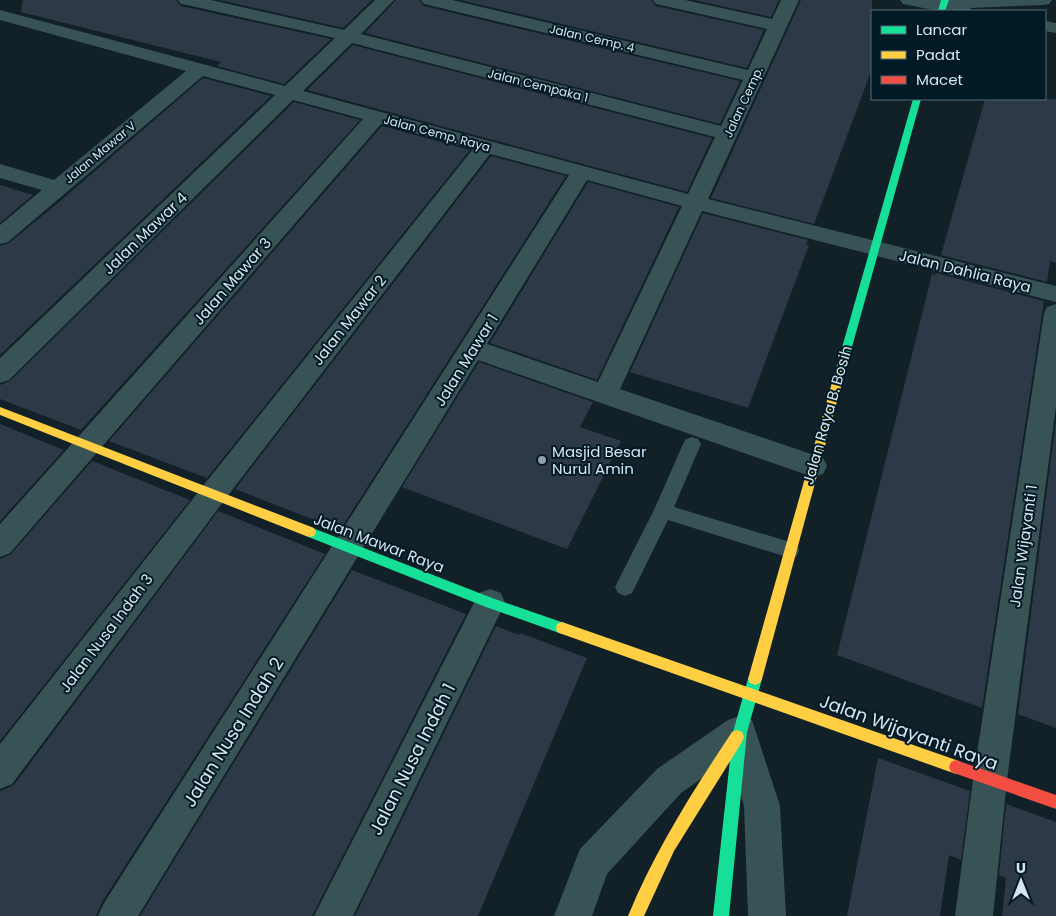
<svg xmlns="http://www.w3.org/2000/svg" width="1056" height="916" viewBox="0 0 1056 916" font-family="Poppins,sans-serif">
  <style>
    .building { fill: #2e3948 }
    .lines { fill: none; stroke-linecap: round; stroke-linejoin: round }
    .lane { fill: #375356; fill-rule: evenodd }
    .street { fill: #375356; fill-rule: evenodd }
    .fast { fill: #16e098; fill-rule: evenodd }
    .slow { fill: #ffcf43; fill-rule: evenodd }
    .jam { fill: #f24e42; fill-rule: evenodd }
    .poi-dot { fill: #92a0a8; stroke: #021a25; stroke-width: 2 }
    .labels { text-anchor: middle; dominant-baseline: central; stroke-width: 4; stroke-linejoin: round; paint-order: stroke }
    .far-street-label { font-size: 12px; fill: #d7e5ed; stroke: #021a25 }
    .street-label { font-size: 15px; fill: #d7e5ed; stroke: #021a25 }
    .poi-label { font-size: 15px; fill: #d7e5ed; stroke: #021a25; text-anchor: start }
    .near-street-label { font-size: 18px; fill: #d7e5ed; stroke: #021a25 }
  </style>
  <rect width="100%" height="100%" fill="#122027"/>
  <g class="building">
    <polygon points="23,0 176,0 181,6 331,39 284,84 217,66 221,62 21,12"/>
    <polygon points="220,0 372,0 343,28"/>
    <polygon points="396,0 419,0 424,6 740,81 720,124 365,33"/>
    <polygon points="460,0 651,0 656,6 764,30 747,68"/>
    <polygon points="694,0 779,0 771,17"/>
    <polygon points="801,0 872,0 872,69 814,224 711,198"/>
    <polygon points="353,45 712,138 687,192 307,90"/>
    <polygon points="203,78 271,96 0,355 0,246 9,243 58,203"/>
    <polygon points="985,99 1056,99 1056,263 1050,261 1047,282 941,255"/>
    <polygon points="294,102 360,120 81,430 0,399 0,385 10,381"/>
    <polygon points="382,126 470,150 207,478 109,441"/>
    <polygon points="491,156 566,176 340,530 235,489"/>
    <polygon points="588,182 679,207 597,380 490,343"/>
    <polygon points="0,185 33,195 0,223"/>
    <polygon points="703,213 808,240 806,245 809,245 748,408 630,372"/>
    <polygon points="936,273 1044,301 982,708 837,655 932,274 935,275"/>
    <polygon points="479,362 593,402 580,427 621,441 567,549 402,487"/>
    <polygon points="1056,420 1056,728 1018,714"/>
    <polygon points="0,424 64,450 0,521"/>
    <polygon points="92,461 190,500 0,741 0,559 11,554"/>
    <polygon points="218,511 325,554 102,902 96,916 0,916 0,791 14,785"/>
    <polygon points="352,570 466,614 312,916 140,916"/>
    <polygon points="496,626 519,635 520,633 587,658 478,916 355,916"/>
    <polygon points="878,758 970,791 961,860 949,855 940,916 847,916"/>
    <polygon points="1006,804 1056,822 1056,916 1002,916 1006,878 999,875"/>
  </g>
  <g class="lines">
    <polygon class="lane" points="692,437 698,439 701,444 674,507 790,542 797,544 799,550 797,556 790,558 668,520 632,593 625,596 618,593 615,587 618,581 654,510 683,444 686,439"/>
    <g class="street">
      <path d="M 178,0 L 211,0 L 344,30 L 375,0 L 394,0 L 361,34 L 721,126 L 743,80 L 424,4 L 421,0 L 452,0 L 748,70 L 767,29 L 656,4 L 653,0 L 685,0 L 772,19 L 781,0 L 799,0 L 708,199 L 1056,286 L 1056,302 L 702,211 L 620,389 L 823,458 L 827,466 L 823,474 L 813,477 L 478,360 L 138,916 L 98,916 L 104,903 L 569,175 L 490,154 L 223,502 L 12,784 L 0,789 L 0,744 L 203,486 L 473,149 L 381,124 L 10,553 L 0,557 L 0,524 L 363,119 L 293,100 L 9,380 L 0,383 L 0,358 L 275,95 L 203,76 L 8,242 L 0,244 L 0,225 L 42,190 L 0,178 L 0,164 L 54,180 L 186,71 L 0,20 L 0,10 L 285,86 L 335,38 L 187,5 L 181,4 ZM 352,43 L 715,137 L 688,194 L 303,91 ZM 587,180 L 682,206 L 598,382 L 487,344 Z"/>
      <polygon points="900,0 1052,0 1049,4 1043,5 970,8 972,11 938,11 903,4"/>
      <polygon points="1045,21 1056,23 1056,33 1045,31"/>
      <polygon points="1056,304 1056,406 1007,780 993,916 955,916 973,780 1044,313 1047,307"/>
      <polygon points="490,589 501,593 505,603 353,916 314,916 479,593"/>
      <polygon points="740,716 752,720 780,806 786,916 748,916 744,806 731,758 681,793 607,874 592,916 554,916 580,849 657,769 728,720"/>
    </g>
    <g class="fast">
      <polygon points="941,0 949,0 945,11 938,11"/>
      <polygon points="913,99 921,99 845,372 840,376 835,372"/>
      <polygon points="310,527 492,598 567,624 568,628 567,632 562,634 486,607 306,536 304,532 306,528"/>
      <polygon points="755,673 760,675 762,679 747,732 729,916 713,916 733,732 748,679 750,675"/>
    </g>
    <g class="slow">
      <polygon points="840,368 845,372 762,679 760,683 755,685 750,683 748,679 835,372"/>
      <polygon points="0,407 314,528 316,532 314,536 310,537 306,536 0,415"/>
      <polygon points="562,622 956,760 961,762 963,767 961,772 956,774 562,634 557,632 556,628 557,624"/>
      <path d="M 737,730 L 742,732 L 744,737 L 742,742 L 674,851 L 644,916 L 628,916 C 655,850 693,791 732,732 Z"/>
    </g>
    <polygon class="jam" points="956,760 1056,795 1056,809 951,772 949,767 951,762"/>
  </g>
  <circle class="poi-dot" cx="542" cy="460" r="5"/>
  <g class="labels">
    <g class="far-street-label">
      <text transform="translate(592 38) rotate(13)">Jalan Cemp. 4</text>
      <text transform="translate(538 85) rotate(14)">Jalan Cempaka 1</text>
      <text transform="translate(743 102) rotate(-65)">Jalan Cemp.</text>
      <text transform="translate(437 133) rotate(15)">Jalan Cemp. Raya</text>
      <text transform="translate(100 152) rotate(-40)">Jalan Mawar V</text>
    </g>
    <g class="street-label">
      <text transform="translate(145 233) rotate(-44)">Jalan Mawar 4</text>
      <text transform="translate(965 271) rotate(14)">Jalan Dahlia Raya</text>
      <text transform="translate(232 281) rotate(-49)">Jalan Mawar 3</text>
      <text transform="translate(349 320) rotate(-52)">Jalan Mawar 2</text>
      <text transform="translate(466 360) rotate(-58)">Jalan Mawar 1</text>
      <text transform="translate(827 415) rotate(-74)">Jalan Raya B. Bosih</text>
      <text transform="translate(379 543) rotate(21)">Jalan Mawar Raya</text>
      <text transform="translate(1023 546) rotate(-82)">Jalan Wijayanti 1</text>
      <text transform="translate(106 633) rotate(-53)">Jalan Nusa Indah 3</text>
    </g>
    <g class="poi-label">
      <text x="552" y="451">Masjid Besar<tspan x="552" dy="17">Nurul Amin</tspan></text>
    </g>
    <g class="near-street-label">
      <text transform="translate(233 732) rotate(-58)">Jalan Nusa Indah 2</text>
      <text transform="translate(909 732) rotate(20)">Jalan Wijayanti Raya</text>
      <text transform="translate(412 759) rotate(-63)">Jalan Nusa Indah 1</text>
    </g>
  </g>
  <rect x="871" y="10" width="175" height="90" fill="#021a25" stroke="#576b75"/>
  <rect x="881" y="26" width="25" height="8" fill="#16e098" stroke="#576b75"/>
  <text x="916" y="35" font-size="15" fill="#d7e5ed">Lancar</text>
  <rect x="881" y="51" width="25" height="8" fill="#ffcf43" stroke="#576b75"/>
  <text x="916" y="60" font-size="15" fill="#d7e5ed">Padat</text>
  <rect x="881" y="76" width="25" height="8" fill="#f24e42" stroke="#576b75"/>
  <text x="916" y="85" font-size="15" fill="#d7e5ed">Macet</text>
  <g transform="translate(1021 881)" stroke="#021a25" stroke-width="4" paint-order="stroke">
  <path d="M0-4L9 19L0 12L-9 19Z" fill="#d7e5ed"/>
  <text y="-8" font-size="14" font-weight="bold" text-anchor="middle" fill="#d7e5ed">U</text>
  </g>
</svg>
